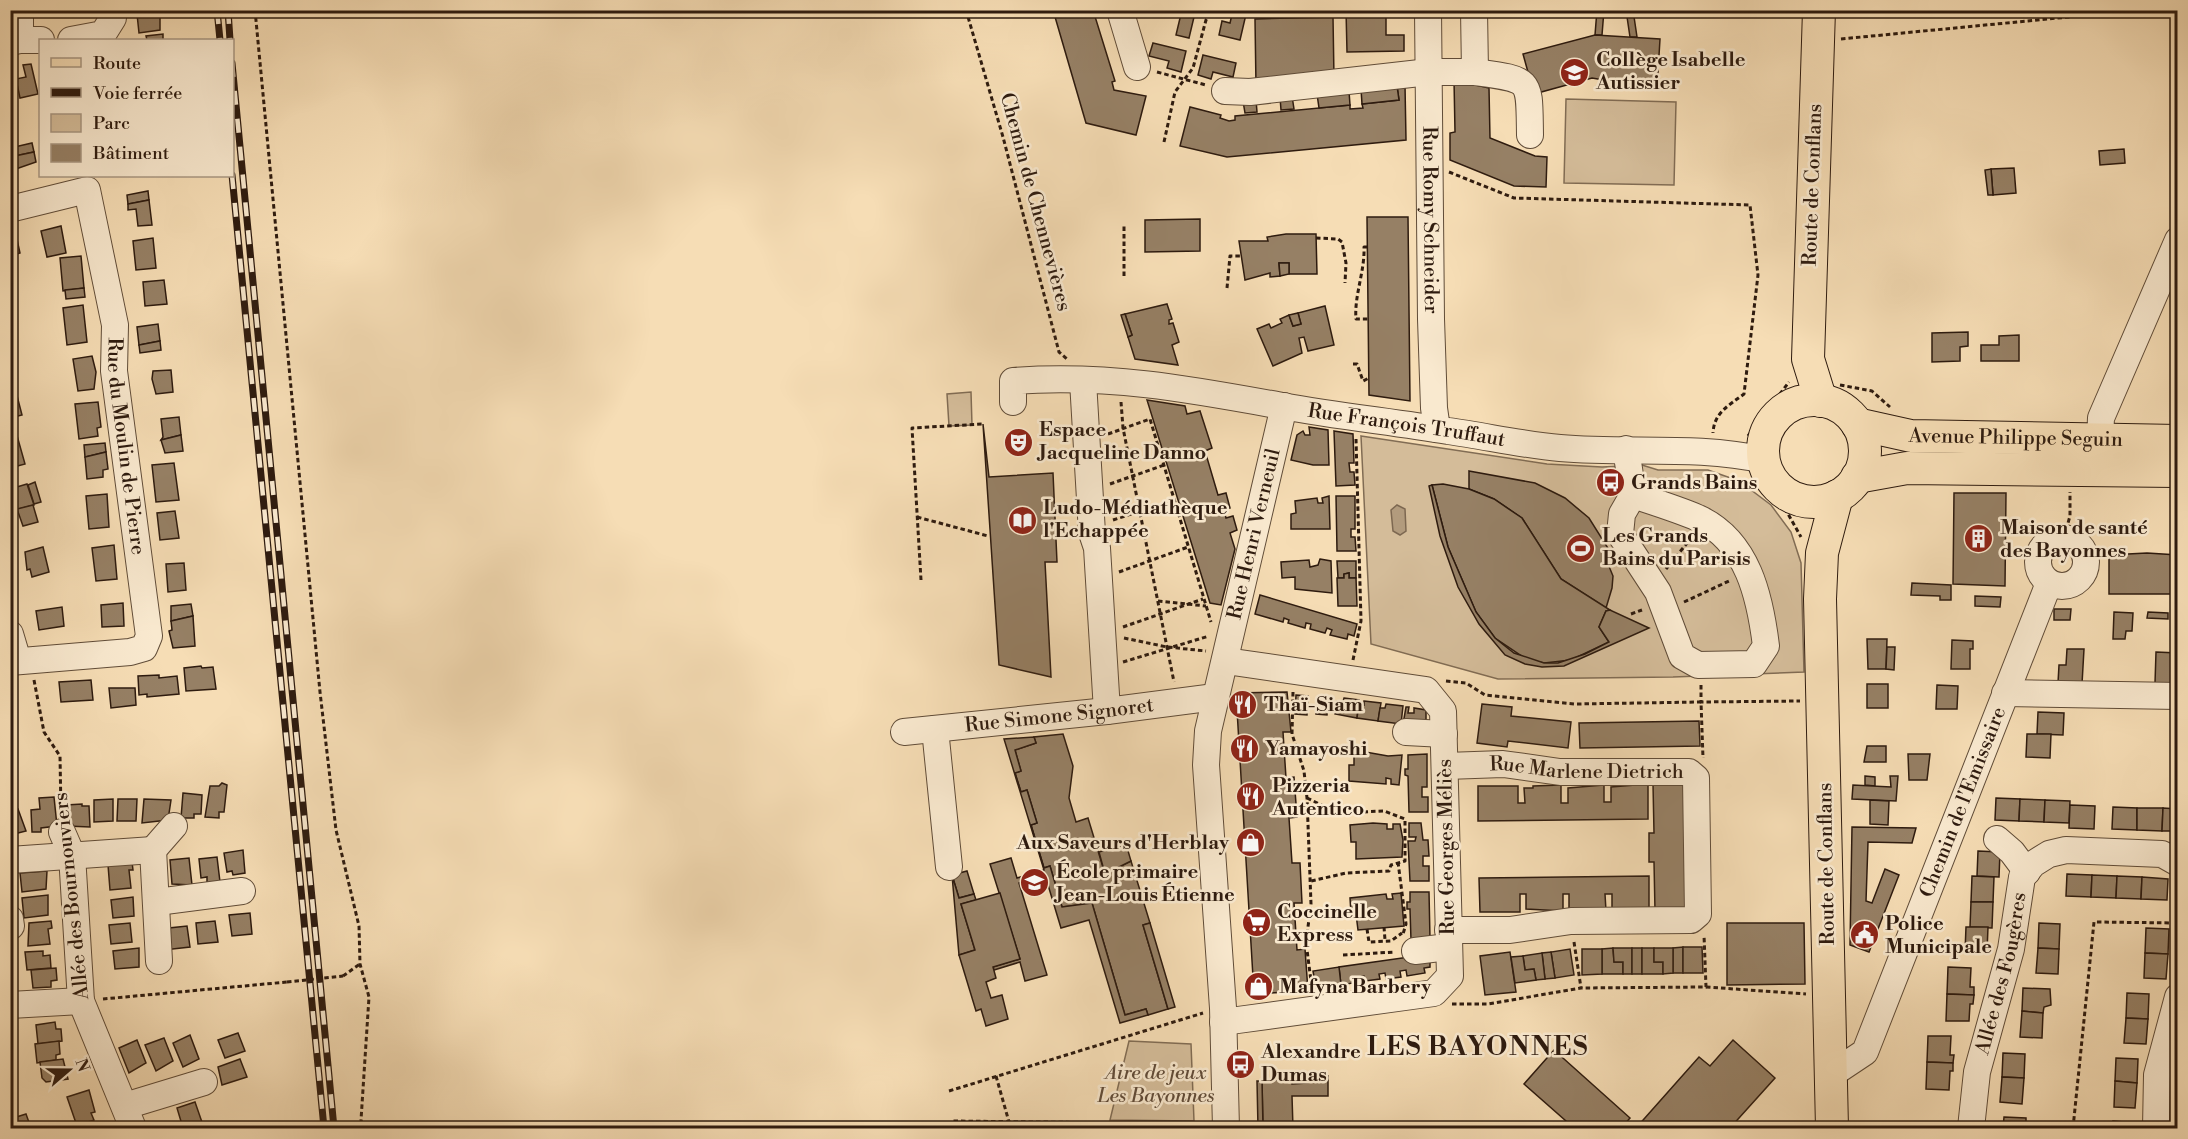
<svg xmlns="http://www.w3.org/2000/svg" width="2188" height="1139" viewBox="0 0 2188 1139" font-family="'Libre Bodoni',serif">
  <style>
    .green { fill: #d4bc99; stroke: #816c54; stroke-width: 1.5 }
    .water { fill: #b29b7d; stroke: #7d6851; stroke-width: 1.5 }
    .building { fill: #968065; stroke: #2e1b0f; stroke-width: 1.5 }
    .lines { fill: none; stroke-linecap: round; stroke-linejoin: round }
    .minor-casing { stroke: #604c38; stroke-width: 28 }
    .major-casing { stroke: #2e1b0f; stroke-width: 34 }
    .path { stroke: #2e1b0f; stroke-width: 3; stroke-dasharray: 4.5 3; stroke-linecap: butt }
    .minor { stroke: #f9e9cf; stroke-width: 26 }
    .major { stroke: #f6ddb5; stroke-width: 32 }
    .rail-casing { stroke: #2e1b0f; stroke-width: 7 }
    .rail { stroke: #f9e9cf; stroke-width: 4.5; stroke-dasharray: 14; stroke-linecap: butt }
    .path-bridge { stroke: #2e1b0f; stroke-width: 3; stroke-dasharray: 4.5 3; stroke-linecap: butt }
    .labels { text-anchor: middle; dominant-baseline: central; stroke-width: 5; stroke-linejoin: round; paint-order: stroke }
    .poi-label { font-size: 20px; font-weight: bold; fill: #2e1b0f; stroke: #f9e9cf; text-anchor: start }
    .street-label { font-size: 20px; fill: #2e1b0f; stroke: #f9e9cf }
    .park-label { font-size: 20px; font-style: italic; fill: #604b38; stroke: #f9e9cf }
    .district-label { font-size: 26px; font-weight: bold; letter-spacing: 1.5px; fill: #2e1b0f; stroke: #f9e9cf }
  </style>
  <rect width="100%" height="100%" fill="#f6ddb5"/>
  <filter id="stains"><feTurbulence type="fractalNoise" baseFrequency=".00333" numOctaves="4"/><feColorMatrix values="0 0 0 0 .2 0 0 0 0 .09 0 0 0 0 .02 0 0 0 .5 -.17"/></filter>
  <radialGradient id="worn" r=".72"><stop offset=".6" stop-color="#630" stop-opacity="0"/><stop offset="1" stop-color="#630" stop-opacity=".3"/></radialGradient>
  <g class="green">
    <polygon points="1566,99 1676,102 1674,185 1564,183"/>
    <polygon points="971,392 972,425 949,426 947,394"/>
    <polygon points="1361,436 1547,464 1602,467 1642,465 1658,470 1708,470 1739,481 1771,505 1791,532 1801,563 1804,672 1673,677 1498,679 1371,644"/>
    <polygon points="1129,1041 1191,1044 1194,1121 1110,1120"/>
  </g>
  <polygon class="water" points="1397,505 1405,509 1406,531 1400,535 1393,531 1391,510"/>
  <g class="building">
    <rect x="52" y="10" width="19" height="7"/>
    <polygon points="1053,10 1093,10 1115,81 1112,82 1114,90 1146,96 1136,135 1086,123"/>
    <polygon points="1233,10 1247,10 1240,40 1219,35 1222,21 1230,23"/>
    <polygon points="1346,10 1404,10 1404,14 1386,15 1386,35 1404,35 1404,51 1347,52"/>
    <polygon points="1597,10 1604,10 1602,35 1595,35"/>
    <polygon points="1626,10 1633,10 1637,37 1630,37"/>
    <polygon points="160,12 160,30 139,33 137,14"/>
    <polygon points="1181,14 1194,17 1189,38 1176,35"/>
    <polygon points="1333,17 1334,78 1256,86 1255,19"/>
    <polygon points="163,34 163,40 147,40 146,36"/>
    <polygon points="1595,35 1660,39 1657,89 1592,78 1534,94 1523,54"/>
    <polygon points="1153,43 1186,51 1181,72 1167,68 1169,61 1149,56"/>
    <polygon points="1203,55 1236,63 1233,77 1213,72 1211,79 1198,75"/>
    <polygon points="31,64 38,94 20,98 16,79 26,77 23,65"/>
    <polygon points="1454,80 1489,88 1490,138 1535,156 1547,157 1546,187 1514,186 1450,160 1450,133 1455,132"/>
    <polygon points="1405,85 1406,140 1227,157 1180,146 1190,107 1221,115 1220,118 1229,121 1235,120 1235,116 1350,105 1350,109 1363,108 1362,104 1399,100 1397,86"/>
    <polygon points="1397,86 1399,100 1362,104 1361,89"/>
    <polygon points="1349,91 1350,105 1319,108 1317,94"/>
    <polygon points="1292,96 1294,109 1281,110 1280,97"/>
    <polygon points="1256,100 1257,112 1245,113 1243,101"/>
    <polygon points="32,143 34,152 10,157 10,148"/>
    <polygon points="2124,149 2125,163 2100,165 2099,151"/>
    <polygon points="34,152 36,162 13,170 10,157"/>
    <polygon points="2014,168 2016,193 1993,195 1991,169"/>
    <polygon points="1991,169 1993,195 1988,195 1985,170"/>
    <polygon points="148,191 149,200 128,204 127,195"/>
    <polygon points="149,200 152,225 138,226 136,209 128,210 128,204"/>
    <polygon points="1367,217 1408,217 1410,401 1369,395"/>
    <polygon points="1200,219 1200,251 1145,252 1145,220"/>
    <polygon points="61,226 66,253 47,257 41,231"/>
    <polygon points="1286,234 1316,234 1317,274 1289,274 1289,263 1279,263 1280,276 1270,277 1270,273 1245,280 1239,241 1268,241 1267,237"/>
    <polygon points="16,235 20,253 10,256 10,236"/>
    <polygon points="153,238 156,268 136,270 133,241"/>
    <polygon points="81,256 84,288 63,291 60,258"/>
    <polygon points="1279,263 1289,263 1289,274 1280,276"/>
    <polygon points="164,280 167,304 145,306 143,282"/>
    <polygon points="84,288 85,297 66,299 65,290"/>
    <polygon points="1167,304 1172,319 1169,320 1169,324 1173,323 1179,342 1172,345 1178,365 1135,359 1128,337 1132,335 1125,314"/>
    <polygon points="83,305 87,342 67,345 63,308"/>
    <polygon points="1325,306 1334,345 1308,351 1304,337 1299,338 1302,353 1273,366 1257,329 1269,324 1271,328 1282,323 1280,319 1289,315 1293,326 1301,324 1298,313"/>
    <polygon points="1298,313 1301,324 1293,326 1289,315"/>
    <polygon points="1125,314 1132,335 1128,337 1121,315"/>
    <polygon points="158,324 160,341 139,345 137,327"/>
    <polygon points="1968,332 1968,346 1960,347 1960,361 1932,362 1932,333"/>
    <polygon points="2019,335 2019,361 1981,361 1981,345 1999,345 1999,336"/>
    <polygon points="160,341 161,350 140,353 139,345"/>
    <polygon points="92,356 96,372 94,389 78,391 73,359"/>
    <polygon points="171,370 173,392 156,394 152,379 153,371"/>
    <polygon points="15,388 22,415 10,418 10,389"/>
    <polygon points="1147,400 1185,406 1187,414 1200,411 1212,448 1205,451 1218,495 1226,493 1230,508 1224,510 1226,518 1233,516 1237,530 1230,533 1235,549 1221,605 1210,603"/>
    <polygon points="98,402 101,427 97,428 98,436 79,439 75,404"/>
    <polygon points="179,417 181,435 161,440 163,437 161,419"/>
    <polygon points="983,424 989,477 1053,473 1057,562 1045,562 1051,677 999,665"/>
    <polygon points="1309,427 1328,430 1329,465 1313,465 1291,460 1297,435 1303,431 1305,435 1310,435"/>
    <polygon points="1334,431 1353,434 1354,463 1349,463 1350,472 1354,472 1355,485 1336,486"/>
    <polygon points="16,432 25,464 10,468 10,433"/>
    <polygon points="181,435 183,451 165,453 161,440"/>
    <polygon points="105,443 106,452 85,457 84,445"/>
    <polygon points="106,452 108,469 103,470 103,477 87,479 85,457"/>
    <polygon points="174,463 179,500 156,502 152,465"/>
    <polygon points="1469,471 1535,483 1565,498 1589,518 1616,561 1608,564 1613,576 1612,588 1606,608 1561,579 1522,518 1494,499 1469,489"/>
    <polygon points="35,482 41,502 34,504 28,485"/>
    <polygon points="27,484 34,505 15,510 10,499 10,489"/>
    <polygon points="1443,484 1469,489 1494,499 1522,518 1561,579 1610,610 1606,611 1599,627 1609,642 1571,660 1544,663 1526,659 1495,638 1476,612 1448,547 1432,485"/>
    <polygon points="1432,485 1448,547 1476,612 1495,638 1514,653 1544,663 1558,663 1585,654 1609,642 1599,627 1606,611 1610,610 1649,628 1564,666 1542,667 1525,664 1505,655 1479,624 1458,587 1440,536 1429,486"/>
    <polygon points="1954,493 2006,493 2005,586 1953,584"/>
    <polygon points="107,494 109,527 89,529 86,496"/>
    <polygon points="1329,496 1330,529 1291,529 1291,514 1296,513 1295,501 1317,498 1318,503 1323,503 1322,498"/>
    <polygon points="1336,496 1355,496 1355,529 1351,529 1351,537 1355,537 1356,551 1337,551"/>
    <polygon points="33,505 38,522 23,526 17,509"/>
    <polygon points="175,511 179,538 160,540 157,513"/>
    <polygon points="114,545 117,579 96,581 92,548"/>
    <polygon points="43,547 49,572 32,577 30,569 27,570 25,552"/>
    <polygon points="2147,553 2178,555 2178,594 2109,594 2109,555"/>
    <polygon points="1320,559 1331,561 1332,593 1295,589 1295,577 1282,578 1281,562 1309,560 1310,567 1318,565"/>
    <polygon points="1337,561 1356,561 1356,578 1349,578 1349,573 1344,574 1344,578 1338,578"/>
    <polygon points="184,563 186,590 168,592 166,564"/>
    <polygon points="1349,573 1349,578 1356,578 1357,606 1338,606 1337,578 1344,578 1344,574"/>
    <polygon points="1912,583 1951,585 1951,600 1940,600 1940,596 1911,595"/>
    <polygon points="1260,595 1357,624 1354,636 1348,634 1347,639 1330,635 1332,630 1327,628 1325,633 1310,629 1311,624 1306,623 1305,628 1288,623 1289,620 1284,618 1283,622 1255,614"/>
    <polygon points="1975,596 2001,597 2000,607 1975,606"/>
    <polygon points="123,603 124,626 102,627 101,605"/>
    <polygon points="191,604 193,616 171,621 171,606"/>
    <polygon points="62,607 64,626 39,630 36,611"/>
    <polygon points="2054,609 2071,609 2070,620 2054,620"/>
    <polygon points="2114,612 2133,613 2132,631 2126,631 2125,639 2113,639"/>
    <polygon points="2148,612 2168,613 2168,619 2147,618"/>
    <polygon points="193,616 195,646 173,648 169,631 172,630 171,621"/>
    <polygon points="1867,639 1887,639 1886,669 1868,669"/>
    <polygon points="1952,640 1973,641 1973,649 1970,649 1970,669 1951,669"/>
    <polygon points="1887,647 1895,647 1894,670 1886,669"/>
    <polygon points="2067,649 2084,649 2082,684 2058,683 2059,665 2066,665"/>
    <polygon points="2156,652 2178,653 2178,684 2155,683"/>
    <polygon points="201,666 202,668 213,667 216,689 186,691 184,668"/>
    <polygon points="159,675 159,678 177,676 179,694 147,697 147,694 139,695 138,676"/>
    <polygon points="91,680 93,700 61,702 59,682"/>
    <rect x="1867" y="684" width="21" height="24"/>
    <polygon points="1937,685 1958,686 1957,709 1936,709"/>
    <polygon points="109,688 135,688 136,705 111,708"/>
    <polygon points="1287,692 1291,732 1283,732 1286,778 1294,777 1297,817 1289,818 1292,863 1300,863 1302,903 1294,903 1297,950 1305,949 1308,991 1254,994 1236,693"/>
    <polygon points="1296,695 1308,696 1307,715 1295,714"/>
    <polygon points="1318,697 1329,698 1327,715 1316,714"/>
    <polygon points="1344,698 1359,700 1357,718 1335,714 1337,701 1343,702"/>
    <polygon points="1364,701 1381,703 1378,721 1357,718 1359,704 1364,705"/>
    <polygon points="1386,704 1403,706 1401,724 1378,721 1380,708 1385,708"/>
    <polygon points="1482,704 1512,707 1511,716 1571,722 1568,748 1508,741 1507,747 1477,743"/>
    <polygon points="1406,707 1409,707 1408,713 1414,713 1414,708 1426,710 1426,727 1403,724"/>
    <polygon points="2038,712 2064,713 2063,735 2037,734"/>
    <polygon points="1699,721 1700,746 1580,748 1579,723"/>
    <polygon points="1063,734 1073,766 1069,798 1076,822 1088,818 1105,874 1131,861 1150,923 1143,925 1168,1009 1148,1015 1146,1009 1125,1015 1092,903 1062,907 1050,866 1044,868 1031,825 1037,823 1027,790 1021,792 1015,773 1021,771 1015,750 1036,743 1034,737"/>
    <polygon points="2027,734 2051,734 2050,758 2026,757"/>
    <polygon points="1034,737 1036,743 1015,750 1021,771 1015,773 1021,792 1027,790 1037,823 1031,825 1044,868 1050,866 1062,907 1092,903 1125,1015 1146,1009 1148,1015 1120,1023 1089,920 1061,928 1045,875 1019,883 1047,975 1025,981 1020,962 994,970 993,967 1020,959 990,864 1011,858 1017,878 1044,870 1004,739"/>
    <polygon points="1867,746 1886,746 1886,762 1864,762"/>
    <polygon points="1354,750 1388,756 1402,755 1399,785 1391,784 1391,779 1386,778 1386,784 1349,781 1349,765 1354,765"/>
    <polygon points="1427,754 1427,787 1422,787 1422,797 1428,797 1428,812 1409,812 1408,776 1405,775 1405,769 1408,769 1408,755"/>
    <polygon points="1908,754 1930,754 1927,780 1909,780"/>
    <polygon points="1865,776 1875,777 1875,786 1865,785"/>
    <polygon points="1890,776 1898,776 1896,801 1852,799 1853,785 1891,787"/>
    <polygon points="222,783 227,785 224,812 219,812 219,818 205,817 210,786 219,786"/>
    <polygon points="1648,784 1648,819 1478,821 1478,786 1518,786 1518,803 1525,803 1524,788 1533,788 1533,786 1561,785 1561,803 1568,803 1568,788 1604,785 1604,802 1611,802 1611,787"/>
    <polygon points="1653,784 1688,784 1689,910 1655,911 1654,862 1649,862 1649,833 1654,833"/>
    <polygon points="183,793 202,795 201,814 194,814 194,818 181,818"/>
    <polygon points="54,797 57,826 41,828 41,832 32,832 31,810 40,809 39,798"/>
    <polygon points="1996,798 2020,799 2019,821 1995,820"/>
    <polygon points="113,799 113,821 94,822 94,800"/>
    <polygon points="118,799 137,799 136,821 117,821"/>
    <polygon points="144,799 171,800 168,820 142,823"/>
    <polygon points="2020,799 2045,800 2044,822 2019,821"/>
    <polygon points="1870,800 1889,801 1888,825 1870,824"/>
    <polygon points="2045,800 2070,801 2069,823 2044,822"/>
    <polygon points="82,804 82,806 89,806 90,827 67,826 66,805"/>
    <polygon points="2070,805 2095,806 2094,829 2069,828"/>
    <polygon points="2113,807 2137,808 2137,830 2112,829"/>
    <polygon points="2137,808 2163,808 2162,831 2137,830"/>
    <polygon points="2163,808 2178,809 2178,831 2162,831"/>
    <polygon points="18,809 26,831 10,835 10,812"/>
    <polygon points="1373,823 1387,824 1387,829 1393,829 1393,824 1400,824 1403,840 1402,857 1356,859 1356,842 1351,842 1350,825"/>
    <polygon points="1409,823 1421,823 1423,840 1428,840 1429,856 1423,856 1423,866 1429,866 1429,881 1410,881 1408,841 1415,841 1416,837 1409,837"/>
    <polygon points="1852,827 1916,828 1912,843 1868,842 1866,901 1872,903 1885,869 1899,875 1869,952 1850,945"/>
    <polygon points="1126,844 1131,861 1105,874 1099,852"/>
    <polygon points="243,850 245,873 233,875 232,871 227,872 224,853"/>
    <polygon points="1978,851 2000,852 1999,877 1977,876"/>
    <polygon points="217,857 220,882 207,883 207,877 201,878 199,859"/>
    <polygon points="189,858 192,885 172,884 170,860"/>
    <polygon points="132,862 133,870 129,870 131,888 110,890 108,865"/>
    <polygon points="47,871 46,889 22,892 20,873"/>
    <polygon points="967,871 974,894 959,898 952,875"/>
    <polygon points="2067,874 2092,875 2091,897 2066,896"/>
    <polygon points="952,875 959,898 974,894 976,900 961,904 975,950 959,955"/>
    <polygon points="2092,875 2117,876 2116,898 2091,897"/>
    <polygon points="1649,876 1649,911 1612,908 1612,894 1605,894 1606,911 1569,909 1569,894 1563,894 1563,911 1526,909 1526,894 1520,894 1520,912 1480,912 1479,878"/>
    <polygon points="1972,876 1994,877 1993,902 1971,902"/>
    <polygon points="2117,876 2142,877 2141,899 2116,898"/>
    <polygon points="2142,877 2168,879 2167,900 2141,899"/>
    <polygon points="1410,892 1429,892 1430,939 1411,940 1410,909 1407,909 1407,902 1410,902"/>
    <polygon points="1000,893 1020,959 993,967 996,978 986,982 991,998 1002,995 1008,1019 986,1026 981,1009 976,1011 959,955 975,950 961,904"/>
    <polygon points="1401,893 1404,926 1358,930 1356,914 1351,914 1350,898 1386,894 1387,899 1393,899 1392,894"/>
    <polygon points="48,895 48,915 24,918 22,898"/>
    <polygon points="133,897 134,916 113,918 111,900"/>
    <polygon points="1971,902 1993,902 1992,928 1970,927"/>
    <polygon points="250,913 252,934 232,936 229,915"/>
    <polygon points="51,921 52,928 48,929 50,944 28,946 29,923"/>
    <polygon points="215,921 218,942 198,944 196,923"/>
    <polygon points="130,923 132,942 111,944 109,925"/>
    <polygon points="1150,923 1175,1007 1168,1009 1143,925"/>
    <polygon points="1727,923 1804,923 1805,984 1727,985"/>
    <polygon points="2039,923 2060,924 2059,949 2038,948"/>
    <polygon points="187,926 190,947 164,950 169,928"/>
    <polygon points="1966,927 1988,927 1987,952 1965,952"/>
    <polygon points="2146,928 2169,929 2168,954 2145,953"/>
    <polygon points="1683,947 1683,973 1673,973 1673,948"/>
    <polygon points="1683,947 1702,947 1703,973 1683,973"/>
    <polygon points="139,948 139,967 115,969 113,951"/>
    <polygon points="1613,948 1614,962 1623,962 1623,974 1602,974 1602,949"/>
    <polygon points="1613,948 1632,948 1632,974 1623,974 1623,962 1614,962"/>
    <rect x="1632" y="948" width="10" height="26"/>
    <polygon points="1642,948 1654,948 1654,962 1663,962 1663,974 1642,974"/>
    <polygon points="1654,948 1673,948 1673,973 1663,974 1663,962 1654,962"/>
    <polygon points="2038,948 2059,949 2058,974 2036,973"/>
    <polygon points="1570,949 1574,975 1555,978 1551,952"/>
    <polygon points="1582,949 1602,949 1602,974 1582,975"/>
    <polygon points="43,951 43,956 50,955 51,968 27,970 25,952"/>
    <polygon points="1510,952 1516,992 1485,995 1480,956"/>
    <polygon points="1551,952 1555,978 1545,979 1542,953"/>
    <polygon points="1542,953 1545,979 1536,980 1534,969 1525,970 1523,956"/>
    <polygon points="2145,953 2168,954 2166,979 2144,978"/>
    <polygon points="1430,954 1430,967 1424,968 1425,973 1407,976 1406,970 1400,971 1401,977 1386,979 1385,973 1379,974 1380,979 1365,981 1364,976 1358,977 1359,982 1341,985 1339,967"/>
    <polygon points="1523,956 1525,970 1534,969 1536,980 1515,983 1511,957"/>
    <polygon points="1339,967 1341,985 1316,988 1313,971"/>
    <polygon points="1948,967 1971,968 1970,987 1974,987 1974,995 1947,994"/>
    <polygon points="56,968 57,980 51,981 51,987 33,988 31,970"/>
    <polygon points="2023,988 2050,989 2051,1005 2044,1007 2043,1013 2022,1011"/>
    <polygon points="2127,993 2149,994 2148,1019 2126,1018"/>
    <polygon points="1947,994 1974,995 1973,1004 1970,1004 1969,1021 1946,1021"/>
    <polygon points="2022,1011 2043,1013 2042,1038 2020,1037"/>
    <polygon points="2126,1018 2148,1019 2146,1044 2124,1043"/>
    <polygon points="55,1022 56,1029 61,1029 62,1041 38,1044 36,1025"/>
    <polygon points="238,1033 245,1051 225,1058 218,1040"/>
    <polygon points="190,1035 199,1059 183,1067 173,1043"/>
    <polygon points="1928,1036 1951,1036 1950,1055 1954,1055 1953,1063 1927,1062"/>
    <polygon points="164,1038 173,1061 156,1071 145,1045"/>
    <polygon points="137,1040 146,1063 129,1073 119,1048"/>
    <polygon points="1733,1040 1775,1078 1730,1128 1636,1128 1699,1057 1710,1066"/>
    <polygon points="59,1041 60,1054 56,1055 56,1060 37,1063 35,1044"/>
    <polygon points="1554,1050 1630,1118 1623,1126 1626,1128 1574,1128 1524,1084"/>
    <polygon points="2003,1053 2025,1054 2024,1078 2002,1077"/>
    <polygon points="2116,1058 2138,1059 2137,1083 2115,1081"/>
    <polygon points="63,1059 68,1079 46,1082 42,1078 40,1062"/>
    <polygon points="240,1059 247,1077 222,1085 218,1067"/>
    <polygon points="1927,1062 1953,1063 1953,1071 1950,1071 1949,1090 1926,1089"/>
    <polygon points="1328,1076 1328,1096 1292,1096 1293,1128 1263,1128 1262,1081 1292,1079 1292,1084 1307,1083 1307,1078"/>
    <polygon points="2002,1077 2024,1078 2022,1104 2000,1102"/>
    <polygon points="1257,1081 1262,1081 1263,1128 1258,1128"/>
    <polygon points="2115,1081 2137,1083 2135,1108 2114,1107"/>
    <polygon points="89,1090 95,1112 91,1113 94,1120 77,1126 67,1097"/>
    <polygon points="195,1102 204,1128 183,1128 177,1108"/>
    <polygon points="26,1114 31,1128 12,1128 10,1119"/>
    <polygon points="2004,1117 2026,1118 2026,1128 2003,1128"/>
    <polygon points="2113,1121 2135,1123 2134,1128 2113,1128"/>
  </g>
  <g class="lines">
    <defs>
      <g id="minor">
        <polyline points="1120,10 1137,67"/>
        <path id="s1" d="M 1428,10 L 1431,319 L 1434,408 L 1437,429"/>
        <polyline points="20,40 41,40"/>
        <polyline points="71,40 103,34 113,18 112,10"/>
        <polyline points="10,42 20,40 20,10"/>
        <path d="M 1475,72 C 1533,80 1529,78 1530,135"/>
        <polyline points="1225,91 1250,92 1429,72 1475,72 1474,10"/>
        <path id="s2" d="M 10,209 L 87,190 L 115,325 L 114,371 L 149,636 L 144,648 L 130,652 L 10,662"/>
        <polyline points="1083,381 1092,533 1097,548 1107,711"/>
        <path id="s3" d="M 1013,402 L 1013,381 C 1108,374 1189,389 1282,406 C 1337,416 1393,422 1448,431 C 1485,436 1523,445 1560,448 C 1628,454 1697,445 1764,460"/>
        <polyline points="2100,439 2101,418 2178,240"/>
        <path d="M 1626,449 L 1633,495 L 1622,514 L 1620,534 L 1658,592 L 1682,656 L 1698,665 L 1754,664 L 1766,646 C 1760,597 1748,541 1698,518 C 1677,509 1654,502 1633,495"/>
        <circle cx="2062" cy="562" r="24"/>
        <polyline points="10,634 18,661"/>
        <polyline points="2005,693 2178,696"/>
        <polyline points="935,729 949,867"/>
        <path id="s4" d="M 904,732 L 1107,711 L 1215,697"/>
        <polyline points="1406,732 1444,734"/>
        <path id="s5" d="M 1446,766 L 1503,764 L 1560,772 L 1689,772 L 1696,778 L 1698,914 L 1691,920 L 1571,921 L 1510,930 L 1448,930"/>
        <polyline points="62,832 72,855 81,1001 133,1128"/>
        <polyline points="1997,839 2012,852 2027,872"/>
        <polyline points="153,850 159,961"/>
        <polyline points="153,850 174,826"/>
        <polyline points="10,860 153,850"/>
        <polyline points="157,902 242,891"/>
        <polyline points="10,919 11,926"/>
        <polyline points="1415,951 1448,947"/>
        <polyline points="10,1005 81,1001"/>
        <polyline points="1223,1022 1434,993 1450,976 1443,711 1426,690 1226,661"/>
        <path id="s6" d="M 1832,1074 L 1865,1052 L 2049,583"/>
        <polyline points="125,1106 204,1082"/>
        <path id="s7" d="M 1226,1128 L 1223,1008 L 1206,765 L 1208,731 L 1284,406"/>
        <path id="s8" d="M 1971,1128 L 1977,1072 L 2011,949 L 2022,877 L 2033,864 L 2049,854 L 2066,850 L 2162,854 L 2178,863"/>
        <polyline points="2156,1128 2157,1075 2178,997"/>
      </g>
      <g id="major">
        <polyline points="1819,10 1808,359 1821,401"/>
        <circle cx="1814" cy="451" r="51"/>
        <path id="s9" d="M 1857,424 L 1911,436 L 2178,441"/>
        <polyline points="1857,477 1907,468 2178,471"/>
        <polyline points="1832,1128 1820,599 1822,553 1837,496"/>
      </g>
    </defs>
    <use href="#minor" class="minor-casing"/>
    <use href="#major" class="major-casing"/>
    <g class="path">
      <polyline points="255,10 320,692 336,830 359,926 360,964 369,997 361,1120 364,1128"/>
      <polyline points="966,10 1003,137 1059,352 1067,359"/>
      <polyline points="1841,39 2141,10"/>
      <polyline points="1157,72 1206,85"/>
      <polyline points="1164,142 1175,92 1193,68 1206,20 1214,10"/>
      <path d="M 1449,172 L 1514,198 L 1750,205 L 1758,275 L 1744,394 C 1728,406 1714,413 1713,433"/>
      <polyline points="1316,238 1338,239 1342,242 1346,263 1345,283"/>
      <path d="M 1367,247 L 1364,247 C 1365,271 1354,296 1356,319 L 1368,319"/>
      <polyline points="1124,276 1124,226"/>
      <polyline points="1227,288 1230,256 1241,256"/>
      <polyline points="1353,364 1357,364 1363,381 1369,378"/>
      <polyline points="1840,385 1872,391 1890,407"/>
      <polyline points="1121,402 1123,428 1174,682"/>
      <polyline points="1108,434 1150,419 1211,622"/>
      <polyline points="1748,436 1789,382"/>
      <polyline points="1760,480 1787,512 1801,537"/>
      <polyline points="1110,484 1164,465"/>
      <polyline points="917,517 988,536"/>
      <polyline points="1113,520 1174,500"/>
      <polyline points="2064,537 2070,516 2070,492"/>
      <polyline points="1666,569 1692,537"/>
      <polyline points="1119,572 1188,547"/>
      <polyline points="921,580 912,428 983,424"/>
      <polyline points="1158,601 1206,606"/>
      <polyline points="1684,602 1729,581"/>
      <polyline points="1631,614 1642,610"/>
      <polyline points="1123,627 1203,599"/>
      <polyline points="1124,638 1167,647 1206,651"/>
      <polyline points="1353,660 1361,621 1356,439"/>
      <polyline points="1123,662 1209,636"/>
      <polyline points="34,680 44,732 60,756 61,812"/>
      <polyline points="1446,681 1466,683 1485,695 1575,704 1701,702 1703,758"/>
      <polyline points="1701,685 1701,702 1800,701"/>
      <polyline points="1293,692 1292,734 1304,771 1307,798 1311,904 1306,942 1312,989"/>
      <polyline points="1307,798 1338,813 1384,811 1405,819 1405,861 1391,865 1389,871 1346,873 1311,881"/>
      <polyline points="1398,862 1406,924 1403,934"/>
      <polyline points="1384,927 1385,940"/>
      <polyline points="1367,929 1369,942 1391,941 1402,933"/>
      <polyline points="1574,942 1581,988"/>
      <polyline points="1343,955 1395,952"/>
      <polyline points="343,976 360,964"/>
      <polyline points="1706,987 1806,994"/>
      <polyline points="103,999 287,982"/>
      <polyline points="1452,1004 1488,1004 1581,988 1706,987 1704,935"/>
      <polyline points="996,1076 1009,1122"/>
      <polyline points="949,1091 1203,1013"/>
      <polyline points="953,1128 953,1121 1207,1124"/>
      <polyline points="2073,1128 2094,922 2178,923"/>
    </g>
    <use href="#minor" class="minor"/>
    <use href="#major" class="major"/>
    <defs>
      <g id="rail">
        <polyline points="217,10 220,40"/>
        <polyline points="228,10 230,40"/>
        <polyline points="232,63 334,1128"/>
        <polyline points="232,175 324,1128"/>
      </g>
    </defs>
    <use href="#rail" class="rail-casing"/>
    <use href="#rail" class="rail"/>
    <polyline class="path-bridge" points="287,982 343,976"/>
  </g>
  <defs>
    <symbol id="school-disc" viewBox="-11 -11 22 22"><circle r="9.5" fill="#8f2418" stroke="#f9e9cf"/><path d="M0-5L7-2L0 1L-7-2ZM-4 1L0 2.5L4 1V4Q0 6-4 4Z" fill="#fff"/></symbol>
    <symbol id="theatre-disc" viewBox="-11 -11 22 22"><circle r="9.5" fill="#8f2418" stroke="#f9e9cf"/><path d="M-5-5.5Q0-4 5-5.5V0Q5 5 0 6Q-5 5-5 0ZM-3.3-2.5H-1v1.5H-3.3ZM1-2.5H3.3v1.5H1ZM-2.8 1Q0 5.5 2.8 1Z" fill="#fff"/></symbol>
    <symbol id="bus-disc" viewBox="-11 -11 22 22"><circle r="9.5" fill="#8f2418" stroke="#f9e9cf"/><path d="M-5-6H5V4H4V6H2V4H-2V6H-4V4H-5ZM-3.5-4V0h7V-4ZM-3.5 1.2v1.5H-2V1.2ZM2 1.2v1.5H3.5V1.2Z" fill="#fff"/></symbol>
    <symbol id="library-disc" viewBox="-11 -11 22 22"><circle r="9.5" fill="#8f2418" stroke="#f9e9cf"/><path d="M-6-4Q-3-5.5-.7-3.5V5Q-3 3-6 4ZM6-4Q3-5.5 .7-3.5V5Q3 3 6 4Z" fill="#fff"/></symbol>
    <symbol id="building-disc" viewBox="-11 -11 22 22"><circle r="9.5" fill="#8f2418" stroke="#f9e9cf"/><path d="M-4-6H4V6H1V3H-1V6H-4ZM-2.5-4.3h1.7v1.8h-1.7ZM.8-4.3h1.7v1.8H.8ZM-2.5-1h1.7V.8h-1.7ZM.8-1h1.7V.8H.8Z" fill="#fff"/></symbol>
    <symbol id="stadium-disc" viewBox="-11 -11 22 22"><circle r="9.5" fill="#8f2418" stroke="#f9e9cf"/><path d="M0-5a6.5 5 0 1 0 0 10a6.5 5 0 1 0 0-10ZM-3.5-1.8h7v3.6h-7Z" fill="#fff"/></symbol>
    <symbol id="restaurant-disc" viewBox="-11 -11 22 22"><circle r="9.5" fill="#8f2418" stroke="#f9e9cf"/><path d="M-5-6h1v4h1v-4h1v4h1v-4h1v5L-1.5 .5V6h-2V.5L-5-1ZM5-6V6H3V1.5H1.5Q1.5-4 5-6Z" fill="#fff"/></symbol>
    <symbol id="shop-disc" viewBox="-11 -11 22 22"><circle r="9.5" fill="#8f2418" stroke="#f9e9cf"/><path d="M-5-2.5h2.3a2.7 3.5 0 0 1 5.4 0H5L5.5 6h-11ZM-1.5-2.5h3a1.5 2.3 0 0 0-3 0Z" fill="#fff"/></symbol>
    <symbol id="supermarket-disc" viewBox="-11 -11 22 22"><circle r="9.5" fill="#8f2418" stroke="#f9e9cf"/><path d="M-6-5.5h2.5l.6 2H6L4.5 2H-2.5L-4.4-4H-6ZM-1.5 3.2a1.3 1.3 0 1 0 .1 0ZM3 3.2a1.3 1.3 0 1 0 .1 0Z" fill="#fff"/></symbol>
    <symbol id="civic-disc" viewBox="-11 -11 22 22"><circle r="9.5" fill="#8f2418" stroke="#f9e9cf"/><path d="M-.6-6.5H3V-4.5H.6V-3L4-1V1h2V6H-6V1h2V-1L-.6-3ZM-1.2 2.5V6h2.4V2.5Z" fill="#fff"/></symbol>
  </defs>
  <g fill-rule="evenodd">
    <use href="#school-disc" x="1558" y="56" width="33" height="33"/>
    <use href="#theatre-disc" x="1002" y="426" width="33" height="33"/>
    <use href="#bus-disc" x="1594" y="466" width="33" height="33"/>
    <use href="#library-disc" x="1006" y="504" width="33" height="33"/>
    <use href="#building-disc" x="1962" y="522" width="33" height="33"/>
    <use href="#stadium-disc" x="1564" y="532" width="33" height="33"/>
    <use href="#restaurant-disc" x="1226" y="688" width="33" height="33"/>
    <use href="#restaurant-disc" x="1228" y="732" width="33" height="33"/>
    <use href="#restaurant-disc" x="1234" y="780" width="33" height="33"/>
    <use href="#shop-disc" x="1234" y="826" width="33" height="33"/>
    <use href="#school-disc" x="1018" y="866" width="33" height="33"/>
    <use href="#supermarket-disc" x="1240" y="906" width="33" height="33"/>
    <use href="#civic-disc" x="1848" y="918" width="33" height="33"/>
    <use href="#shop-disc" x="1242" y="970" width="33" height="33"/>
    <use href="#bus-disc" x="1224" y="1048" width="33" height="33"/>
  </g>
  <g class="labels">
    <g class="poi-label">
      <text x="1596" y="60">Collège Isabelle<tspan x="1596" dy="23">Autissier</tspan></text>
      <text x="1039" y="430">Espace<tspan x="1039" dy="23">Jacqueline Danno</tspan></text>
      <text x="1631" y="483">Grands Bains</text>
      <text x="1043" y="508">Ludo-Médiathèque<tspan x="1043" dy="23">l'Echappée</tspan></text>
      <text x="2000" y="528">Maison de santé<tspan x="2000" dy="23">des Bayonnes</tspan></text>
      <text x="1602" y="536">Les Grands<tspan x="1602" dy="23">Bains du Parisis</tspan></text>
      <text x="1264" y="705">Thaï-Siam</text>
      <text x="1265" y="749">Yamayoshi</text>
      <text x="1272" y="786">Pizzeria<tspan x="1272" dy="23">Autentico</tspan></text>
      <text x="1229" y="843" text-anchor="end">Aux Saveurs d'Herblay</text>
      <text x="1056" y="872">École primaire<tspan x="1056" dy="23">Jean-Louis Étienne</tspan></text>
      <text x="1277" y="912">Coccinelle<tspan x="1277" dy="23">Express</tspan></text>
      <text x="1885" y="924">Police<tspan x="1885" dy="23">Municipale</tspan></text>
      <text x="1279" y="987">Mafyna Barbery</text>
      <text x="1261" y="1052">Alexandre<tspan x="1261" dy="23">Dumas</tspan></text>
    </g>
    <g class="street-label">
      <text transform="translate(1813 185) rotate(-88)">Route de Conflans</text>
      <text transform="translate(1035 202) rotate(75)">Chemin de Chennevières</text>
      <text stroke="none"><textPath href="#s1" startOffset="210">Rue Romy Schneider</textPath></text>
      <text stroke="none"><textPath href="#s3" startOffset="418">Rue François Truffaut</textPath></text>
      <text stroke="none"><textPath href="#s9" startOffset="160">Avenue Philippe Seguin</textPath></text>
      <text stroke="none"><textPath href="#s2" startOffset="339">Rue du Moulin de Pierre</textPath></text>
      <text stroke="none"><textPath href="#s7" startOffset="600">Rue Henri Verneuil</textPath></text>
      <text stroke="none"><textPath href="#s4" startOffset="156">Rue Simone Signoret</textPath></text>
      <text stroke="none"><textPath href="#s5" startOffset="141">Rue Marlene Dietrich</textPath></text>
      <text stroke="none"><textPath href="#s6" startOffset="308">Chemin de l'Emissaire</textPath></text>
      <text transform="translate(1447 847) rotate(-91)">Rue Georges Méliès</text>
      <text transform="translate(1827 864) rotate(-91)">Route de Conflans</text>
      <text transform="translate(72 896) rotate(-96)">Allée des Bournouviers</text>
      <text stroke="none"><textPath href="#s8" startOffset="158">Allée des Fougères</textPath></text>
    </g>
    <g class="park-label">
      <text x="1156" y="1073">Aire de jeux<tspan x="1156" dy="23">Les Bayonnes</tspan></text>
    </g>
    <g class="district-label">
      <text x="1478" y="1047">LES BAYONNES</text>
    </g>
  </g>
  <rect width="2188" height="1139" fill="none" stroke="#f6ddb5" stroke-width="36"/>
  <rect x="12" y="12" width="2164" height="1115" fill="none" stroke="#2e1b0f" stroke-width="3"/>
  <rect x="18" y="18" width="2152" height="1103" fill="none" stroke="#2e1b0f" stroke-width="1.5"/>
  <rect x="39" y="39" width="195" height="138" fill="#f9e9cf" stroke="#a89782" stroke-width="1.5"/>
  <rect x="51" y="58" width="30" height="9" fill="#f6ddb5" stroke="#a89782" stroke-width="1.5"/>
  <text x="93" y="69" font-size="18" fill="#2e1b0f">Route</text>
  <rect x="51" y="88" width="30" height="9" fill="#2e1b0f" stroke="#a89782" stroke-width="1.5"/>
  <text x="93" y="99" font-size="18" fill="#2e1b0f">Voie ferrée</text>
  <rect x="51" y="114" width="30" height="18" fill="#d4bc99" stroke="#a89782" stroke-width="1.5"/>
  <text x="93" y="129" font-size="18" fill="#2e1b0f">Parc</text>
  <rect x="51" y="144" width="30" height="18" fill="#968065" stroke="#a89782" stroke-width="1.5"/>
  <text x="93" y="159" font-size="18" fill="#2e1b0f">Bâtiment</text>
  <g transform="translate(69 1070) rotate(70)" stroke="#f9e9cf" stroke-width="4.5" paint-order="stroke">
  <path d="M0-4.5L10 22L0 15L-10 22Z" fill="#2e1b0f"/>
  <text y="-9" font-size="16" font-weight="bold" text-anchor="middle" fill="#2e1b0f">N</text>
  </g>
  <rect width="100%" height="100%" filter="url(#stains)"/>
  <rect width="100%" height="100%" fill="url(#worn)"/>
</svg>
